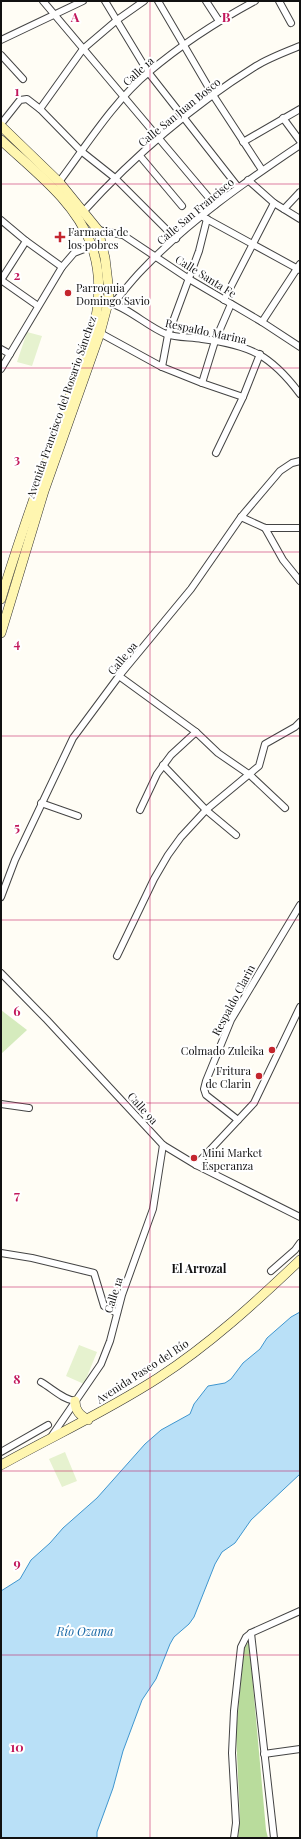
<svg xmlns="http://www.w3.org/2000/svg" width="301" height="1839" viewBox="0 0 301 1839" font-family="'Playfair Display',serif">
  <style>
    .green { fill: #d5ebbd }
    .forest { fill: #b9dc9c }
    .pitch { fill: #e6f2cf }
    .water { fill: #b9e0f7; stroke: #3f96cf }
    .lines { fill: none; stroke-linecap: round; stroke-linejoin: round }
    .street-casing { stroke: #444; stroke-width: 8 }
    .secondary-casing { stroke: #333; stroke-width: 10 }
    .street { stroke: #fff; stroke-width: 6 }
    .secondary { stroke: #fff6b0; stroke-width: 9 }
    .grid { fill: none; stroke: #c2185b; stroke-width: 1; stroke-opacity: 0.55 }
    .poi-dot { fill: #c4262e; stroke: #fff; stroke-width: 1.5 }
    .labels { text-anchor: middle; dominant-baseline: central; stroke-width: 4; stroke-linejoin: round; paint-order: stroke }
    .street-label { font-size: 11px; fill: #111; stroke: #fff }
    .poi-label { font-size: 11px; fill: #111; stroke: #fff; text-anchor: start }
    .neighbourhood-label { font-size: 12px; font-weight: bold; fill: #111; stroke: #fff }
    .water-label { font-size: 12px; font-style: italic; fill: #1768a6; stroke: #fff }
    .grid-label { font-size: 13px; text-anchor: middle; font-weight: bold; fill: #c2185b; stroke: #fff; stroke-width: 4; stroke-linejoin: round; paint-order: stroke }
  </style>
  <rect width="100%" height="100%" fill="#fffdf5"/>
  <polygon class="green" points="1,1010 27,1030 1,1054"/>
  <polygon class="forest" points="249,1641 266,1830 268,1838 238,1838 240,1818 236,1733 244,1649"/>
  <g class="pitch">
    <polygon points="27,332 42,336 32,366 17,362"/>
    <polygon points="79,1345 97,1352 84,1384 66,1376"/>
    <polygon points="65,1452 77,1481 62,1487 49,1459"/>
  </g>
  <polygon class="water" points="300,1312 300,1474 251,1520 235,1543 222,1552 215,1564 194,1617 189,1624 174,1637 170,1644 156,1679 142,1700 123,1751 113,1788 97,1832 97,1838 1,1838 1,1591 20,1579 31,1560 50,1543 63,1528 97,1498 145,1444 161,1430 190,1414 194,1404 208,1386 225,1383 231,1379 243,1363 260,1349 267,1338 291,1317"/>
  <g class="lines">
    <defs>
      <g id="street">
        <polyline points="43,1 215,205"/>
        <polyline points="105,1 148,72 238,187"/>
        <polyline points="158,1 213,95 262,170"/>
        <polyline points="206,1 219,21"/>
        <polyline points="279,1 291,23"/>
        <polyline points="1,40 83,1"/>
        <polyline points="1,55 23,79"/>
        <polyline points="40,109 83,49 117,20 144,1"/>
        <polyline points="283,118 300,141"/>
        <polyline points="1,124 20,100 27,99 40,109 81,151 115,178 176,239"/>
        <polyline points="243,142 300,109"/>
        <polyline points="140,156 182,206"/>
        <polyline points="248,180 274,203 300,219"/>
        <path d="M 59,182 C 86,146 114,101 149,72 C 182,44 218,21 255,1"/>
        <polyline points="284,209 300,192"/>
        <path d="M 83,212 C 133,157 192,106 256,66 C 269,58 285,52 300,46"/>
        <polyline points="203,217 300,270"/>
        <polyline points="1,220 26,241 62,267"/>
        <polyline points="98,230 123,235 189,279 262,322 300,347"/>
        <polyline points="1,280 26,241"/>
        <polyline points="1,280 38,306"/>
        <polyline points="224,300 274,203"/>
        <path d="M 109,303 C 126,306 148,327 166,334 C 177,338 190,337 202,339 C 250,345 271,355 300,394"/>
        <path d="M 113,304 C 123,292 132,280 143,269 C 189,221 245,182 300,145"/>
        <polyline points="262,322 300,264"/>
        <polyline points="100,333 162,367 202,383 243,397"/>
        <polyline points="1,349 10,354"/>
        <polyline points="162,367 168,335 199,251 207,219"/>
        <polyline points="1,369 62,267 74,253 92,246"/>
        <polyline points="202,383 215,341 231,304"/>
        <polyline points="216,453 243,397 260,354"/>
        <polyline points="241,517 265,528 300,528"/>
        <polyline points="265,528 283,560 300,581"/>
        <polyline points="119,676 196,732 218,753 250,775 285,808"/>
        <polyline points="163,765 206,810 236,835"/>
        <polyline points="41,803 78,816"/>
        <polyline points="140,810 157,774 171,755 196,732"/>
        <polyline points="1,897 15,860 73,738 119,676 191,589 241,517 280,471 292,463 300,461"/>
        <polyline points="117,956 154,879 168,855 181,837 206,810 259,766 265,744 295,727 300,722"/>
        <polyline points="1,973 47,1020 163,1145 196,1165 300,1217"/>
        <polyline points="1,1104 29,1108"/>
        <polyline points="238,1120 206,1095 204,1089 206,1081 231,1020 300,905"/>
        <polyline points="196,1165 254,1103 300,1007"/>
        <polyline points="1,1253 32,1258 94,1273 104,1306 117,1313"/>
        <polyline points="271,1271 295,1250 300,1243"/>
        <path d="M 41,1382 C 53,1389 62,1399 75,1401"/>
        <polyline points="51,1437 101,1364 110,1341 122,1295 153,1209 163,1145"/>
        <polyline points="1,1452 48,1425"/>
        <polyline points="251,1633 274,1838"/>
        <polyline points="264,1754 300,1749"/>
        <polyline points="234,1838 236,1823 232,1753 234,1711 241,1647 246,1637 251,1633 300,1611"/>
      </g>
      <g id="secondary">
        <polyline points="1,126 59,182 98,230 105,258 109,292 108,303 100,333 44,491 1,633"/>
        <path d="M 1,140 C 34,171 75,201 91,244 C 98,263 100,281 98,301 C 96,334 80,368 69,399 C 46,466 21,531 1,599"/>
        <path d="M 75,1401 C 75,1411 80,1415 88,1420"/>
        <path d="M 1,1465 C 53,1436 107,1411 158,1378 C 209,1345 256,1302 300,1260"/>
      </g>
    </defs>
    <use href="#street" class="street-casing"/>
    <use href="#secondary" class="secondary-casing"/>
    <use href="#street" class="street"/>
    <use href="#secondary" class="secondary"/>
  </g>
  <path class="grid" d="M 150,1 L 150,1838M 1,184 L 300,184M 1,368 L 300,368M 1,552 L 300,552M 1,736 L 300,736M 1,920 L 300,920M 1,1103 L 300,1103M 1,1287 L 300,1287M 1,1471 L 300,1471M 1,1655 L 300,1655"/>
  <g class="poi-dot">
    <path d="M58 231h4v4h4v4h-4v4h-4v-4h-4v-4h4z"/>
    <circle cx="68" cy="293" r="4"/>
    <circle cx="272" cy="1050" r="4"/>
    <circle cx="259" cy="1076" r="4"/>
    <circle cx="194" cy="1158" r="4"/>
  </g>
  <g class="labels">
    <g class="street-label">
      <text transform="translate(138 71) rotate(-42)">Calle 1a</text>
      <text transform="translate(179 112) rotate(-39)">Calle San Juan Bosco</text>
      <text transform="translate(195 211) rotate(-40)">Calle San Francisco</text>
      <text transform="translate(206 276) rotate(32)">Calle Santa Fe</text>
      <text transform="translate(206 331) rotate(12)">Respaldo Marina</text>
      <text transform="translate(61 407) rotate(-71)">Avenida Francisco del Rosario Sánchez</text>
      <text transform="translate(122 658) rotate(-50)">Calle 9a</text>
      <text transform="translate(233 1000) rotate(-62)">Respaldo Clarin</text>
      <text transform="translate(143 1108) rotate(48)">Calle 9a</text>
      <text transform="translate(113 1295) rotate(-72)">Calle 1a</text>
      <text transform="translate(142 1371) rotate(-33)">Avenida Paseo del Río</text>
    </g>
    <g class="poi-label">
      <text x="68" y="231">Farmacia de<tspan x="68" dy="13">los pobres</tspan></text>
      <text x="76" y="287">Parroquia<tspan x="76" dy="13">Domingo Savio</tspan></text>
      <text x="264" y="1050" text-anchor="end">Colmado Zuleika</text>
      <text x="251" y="1070" text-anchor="end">Fritura<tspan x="251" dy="13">de Clarin</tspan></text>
      <text x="202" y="1152">Mini Market<tspan x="202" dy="13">Esperanza</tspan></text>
    </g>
    <g class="neighbourhood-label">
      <text x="199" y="1268">El Arrozal</text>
    </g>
    <g class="water-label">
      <text x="85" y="1631">Río Ozama</text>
    </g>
  </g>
  <g class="grid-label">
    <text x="75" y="22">A</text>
    <text x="226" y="22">B</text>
    <text x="17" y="96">1</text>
    <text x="17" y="280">2</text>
    <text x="17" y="464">3</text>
    <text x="17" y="648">4</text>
    <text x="17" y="832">5</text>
    <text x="17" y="1016">6</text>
    <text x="17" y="1200">7</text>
    <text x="17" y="1384">8</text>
    <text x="17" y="1568">9</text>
    <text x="17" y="1752">10</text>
  </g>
  <rect width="301" height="1839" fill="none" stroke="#111111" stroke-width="4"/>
</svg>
